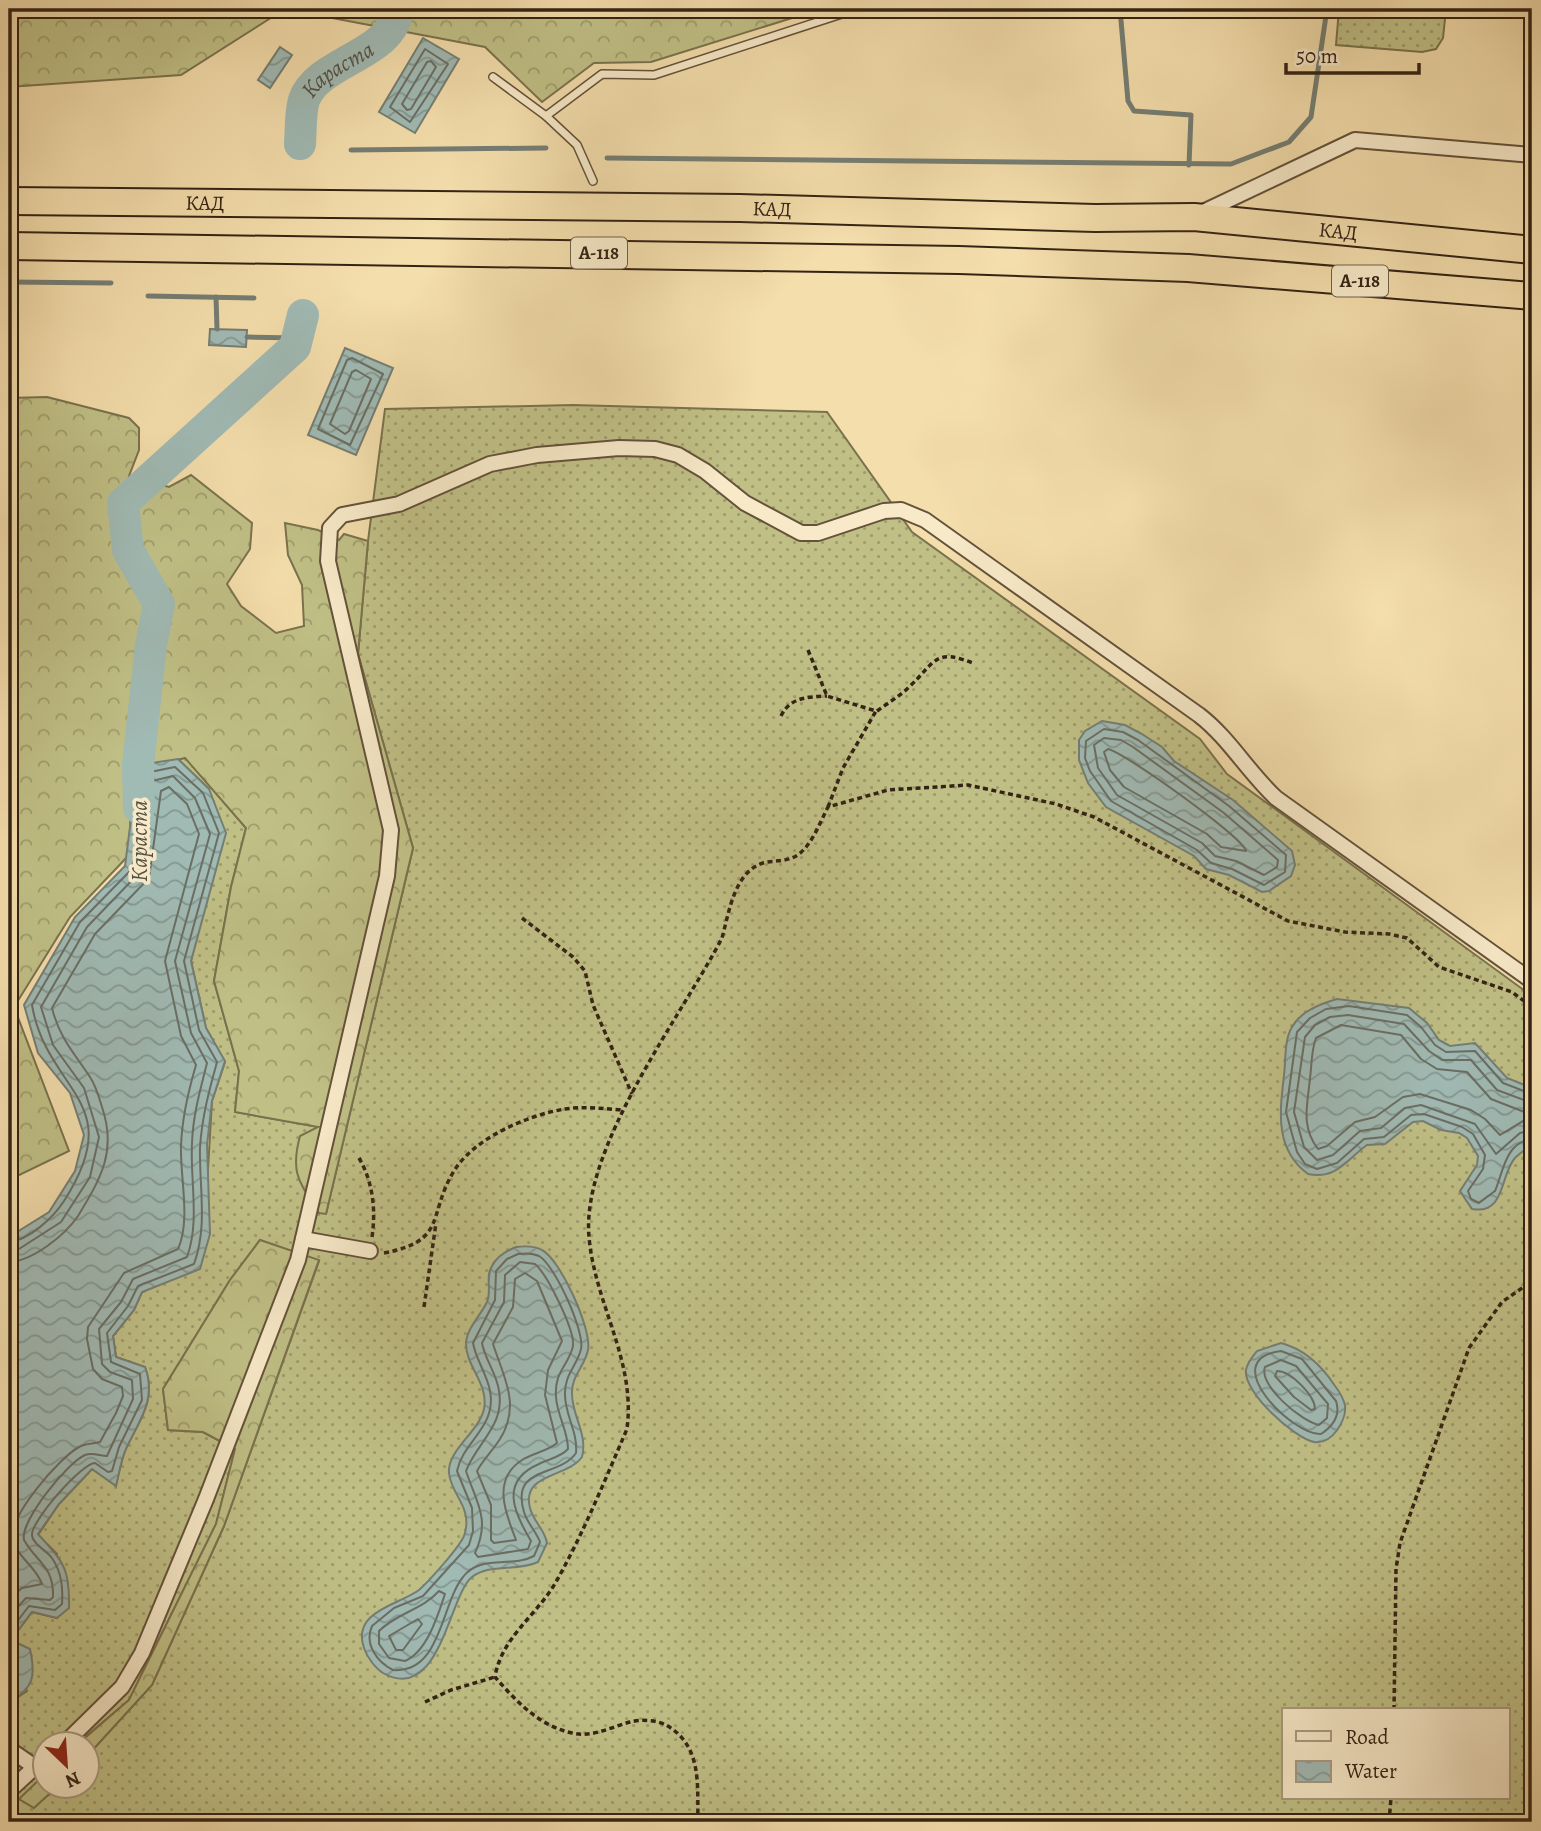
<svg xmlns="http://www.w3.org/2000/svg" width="1541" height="1831" viewBox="0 0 1541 1831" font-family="Alegreya,serif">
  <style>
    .grass { fill: url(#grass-dots); stroke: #7a724d; stroke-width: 2; fill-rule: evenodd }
    .forest { fill: url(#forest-crowns); stroke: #7a724d; stroke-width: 2 }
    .water { fill: url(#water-waves); stroke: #757e74; stroke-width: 2 }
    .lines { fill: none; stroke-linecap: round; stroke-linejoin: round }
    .shore { stroke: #6a6e64; stroke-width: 2 }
    .stream { stroke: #757e74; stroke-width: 5 }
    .river { stroke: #a0bab4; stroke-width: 32 }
    .service-casing { stroke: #64523a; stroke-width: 10 }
    .minor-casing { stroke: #64523a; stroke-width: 18 }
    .motorway-casing { stroke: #342314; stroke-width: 30 }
    .path { stroke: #342314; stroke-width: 3.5; stroke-dasharray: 5 3.5; stroke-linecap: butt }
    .service { stroke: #f8eac9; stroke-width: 7 }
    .minor { stroke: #f8eac9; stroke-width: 14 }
    .motorway { stroke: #f4deac; stroke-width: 26 }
    .labels { text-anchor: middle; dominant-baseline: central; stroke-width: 7; stroke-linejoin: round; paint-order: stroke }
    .shield { fill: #f8eac9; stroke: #6f5f4a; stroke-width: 2 }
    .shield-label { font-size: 19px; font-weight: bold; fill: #342314 }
    .street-label { font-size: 21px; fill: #342314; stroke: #f8eac9 }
    .water-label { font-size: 23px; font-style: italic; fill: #545044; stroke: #f8eac9 }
  </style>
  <defs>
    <pattern id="grass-dots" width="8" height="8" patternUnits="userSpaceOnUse" patternTransform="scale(1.75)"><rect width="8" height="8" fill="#c0c086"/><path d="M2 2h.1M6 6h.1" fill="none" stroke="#9d9c6c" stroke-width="1.8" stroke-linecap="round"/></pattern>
    <pattern id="forest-crowns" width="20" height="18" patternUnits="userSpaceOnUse" patternTransform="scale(1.75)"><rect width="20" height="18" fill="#c0c086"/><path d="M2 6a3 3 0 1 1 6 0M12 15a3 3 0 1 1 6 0" fill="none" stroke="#9d9c6c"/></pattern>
    <pattern id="water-waves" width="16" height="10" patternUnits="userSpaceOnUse" patternTransform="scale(1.75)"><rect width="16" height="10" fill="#a0bab4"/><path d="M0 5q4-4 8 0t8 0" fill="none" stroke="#839791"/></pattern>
  </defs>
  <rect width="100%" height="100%" fill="#f4deac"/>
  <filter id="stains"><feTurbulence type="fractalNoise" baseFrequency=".00286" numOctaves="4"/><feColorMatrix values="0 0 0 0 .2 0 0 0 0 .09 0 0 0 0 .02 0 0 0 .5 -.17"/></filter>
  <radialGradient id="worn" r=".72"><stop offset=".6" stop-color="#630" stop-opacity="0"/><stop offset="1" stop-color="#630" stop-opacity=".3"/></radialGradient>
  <g class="grass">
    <polygon points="1339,9 1446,9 1443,38 1436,49 1422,52 1336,45"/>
    <path d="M 573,405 L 827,412 L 912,532 L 1200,739 L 1227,774 L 1532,996 L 1532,1822 L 9,1822 L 9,1703 L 27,1691 L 11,1640 L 32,1612 L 57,1618 L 57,1554 L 38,1535 L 59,1504 L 92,1469 L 116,1485 C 119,1473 121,1459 126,1448 C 140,1420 157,1399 145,1367 L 116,1357 L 113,1336 L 134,1310 L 142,1292 L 168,1281 L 207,1186 L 212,1101 L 225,1062 L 206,1028 L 191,961 L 206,901 L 209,789 L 178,759 L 185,757 L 246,828 L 231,887 L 214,981 L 239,1071 L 235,1112 L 319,1127 L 326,1214 L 413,848 L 358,654 L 368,541 L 385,409 ZM 260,1240 L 319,1261 L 224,1526 L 152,1685 L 88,1755 L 88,1786 L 58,1786 L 49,1795 L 20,1799 L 46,1774 L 46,1744 L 78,1743 L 129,1700 L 216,1524 L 235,1449 L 203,1432 L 168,1430 L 163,1389 L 230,1280 ZM 1284,1710 L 1508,1710 L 1508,1798 L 1284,1798 Z"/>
  </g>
  <g class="forest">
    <polygon points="9,9 821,9 651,62 594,63 542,102 485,47 285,9 181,75 9,87"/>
    <path d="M 47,397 L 129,418 L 139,428 L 139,450 L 129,476 L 169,487 L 191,475 L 252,523 L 250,549 L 227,584 L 241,606 L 276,633 L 304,626 L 302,585 L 288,555 L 285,523 L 318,530 L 339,540 L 344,534 L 368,541 L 358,654 L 413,848 L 326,1214 L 319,1213 C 299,1182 290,1173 300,1136 L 318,1127 L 235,1112 L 239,1071 L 214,981 L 231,887 L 246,828 L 185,758 L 132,772 L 129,855 L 70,917 L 14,1007 L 69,1151 L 9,1180 L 9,398 Z"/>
    <polygon points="260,1240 319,1260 224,1526 152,1685 88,1755 88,1744 78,1744 129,1700 216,1524 235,1449 203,1432 168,1430 163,1389 230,1280"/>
    <polygon points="45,1774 46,1786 58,1786 34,1808 19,1799"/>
  </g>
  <g class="water">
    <polygon points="423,38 459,59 415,133 379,112"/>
    <polygon points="280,47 292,55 270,88 258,80"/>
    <polygon points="210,329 247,330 246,347 209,345"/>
    <polygon points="345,348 393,368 356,455 308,435"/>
    <polygon points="1102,721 1125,725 1142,734 1162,747 1174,761 1233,800 1292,851 1295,865 1291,876 1269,891 1262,892 1229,875 1206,869 1194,856 1106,807 1088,783 1079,760 1079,740 1085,731"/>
    <path d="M 178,759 L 209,789 L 226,833 L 191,961 L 206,1028 L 225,1061 L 212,1101 L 207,1145 L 210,1234 L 200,1269 L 142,1292 L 134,1310 L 113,1336 L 116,1357 L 145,1367 C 157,1400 139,1420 126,1449 C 121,1460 119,1474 116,1486 L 92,1469 L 59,1504 L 38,1534 C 64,1563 70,1568 69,1608 L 57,1618 L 32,1612 L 11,1640 L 30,1649 C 36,1677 34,1687 9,1703 L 9,1237 L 49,1212 L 75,1171 L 84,1135 L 70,1093 L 38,1053 L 24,1005 L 75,917 L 125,866 L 138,765 Z"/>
    <path d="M 1337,999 L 1409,1008 L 1427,1023 L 1439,1040 L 1450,1046 L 1475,1043 L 1507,1078 L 1532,1088 L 1532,1143 C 1527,1149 1520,1153 1515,1158 C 1500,1174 1506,1215 1472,1209 L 1460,1191 L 1477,1165 L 1478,1156 L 1467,1138 L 1459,1133 L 1441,1130 L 1423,1121 L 1413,1122 L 1385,1144 L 1367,1145 C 1347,1159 1337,1180 1308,1174 C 1274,1149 1280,1111 1284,1075 C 1286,1060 1284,1040 1292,1027 C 1301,1011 1320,1004 1337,999 Z"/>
    <path d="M 516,1247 C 524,1246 535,1246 542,1250 C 560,1259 592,1329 588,1350 C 585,1366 571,1376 572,1394 C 572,1416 588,1434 582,1457 C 567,1478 521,1473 530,1508 C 533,1521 545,1530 547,1543 L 538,1562 C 517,1572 490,1563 472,1577 C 449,1595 440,1705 383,1673 C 375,1668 367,1657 364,1648 C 351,1611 399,1605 419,1590 C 428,1582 463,1544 465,1533 C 472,1506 451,1495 449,1473 C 447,1450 479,1432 484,1409 C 489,1384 466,1367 466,1344 C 466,1329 481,1315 487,1302 C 492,1291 485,1277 492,1266 C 497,1256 506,1251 516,1247 Z"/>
    <path d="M 1281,1343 C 1304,1349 1322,1366 1335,1386 C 1339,1391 1343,1398 1345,1405 C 1347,1420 1332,1445 1314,1442 C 1294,1438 1243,1392 1246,1370 C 1247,1363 1253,1356 1257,1351 Z"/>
  </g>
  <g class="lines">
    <g class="shore">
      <polygon points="425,49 448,64 410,122 390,107"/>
      <polygon points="431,61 436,67 411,109 407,110 402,104 427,62"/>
      <polygon points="352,358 383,374 350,445 318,429 347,360"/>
      <polygon points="356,370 371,379 349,431 345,434 330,424 352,372"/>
      <polygon points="1104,729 1123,732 1138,740 1229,806 1286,855 1285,872 1264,885 1232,869 1211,863 1197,850 1111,801 1090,771 1085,758 1086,741"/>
      <polygon points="1104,738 1121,740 1133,747 1224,813 1278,860 1277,867 1264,875 1236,861 1215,856 1202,843 1117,795 1098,768 1094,745"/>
      <path d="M 1108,749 C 1124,752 1244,838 1246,851 L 1221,847 L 1207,834 L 1124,787 L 1110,770 L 1104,752 Z"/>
      <path d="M 1341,1025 L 1401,1035 L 1421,1059 L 1437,1069 L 1467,1072 L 1491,1099 L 1527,1113 L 1528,1118 L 1500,1135 L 1485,1119 L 1471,1110 L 1420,1094 L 1403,1097 L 1375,1117 L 1355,1122 L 1327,1146 L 1318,1149 C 1300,1126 1308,1103 1310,1078 C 1312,1064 1311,1051 1316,1038 Z"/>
      <path d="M 1532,1094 L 1503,1083 L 1475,1051 L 1446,1052 L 1435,1045 L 1421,1027 L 1407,1015 L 1349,1006 L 1326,1009 L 1310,1018 L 1297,1032 L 1286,1112 L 1297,1152 L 1305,1164 L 1317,1169 L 1337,1163 L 1364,1139 L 1384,1137 L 1411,1115 L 1424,1114 L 1462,1127 L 1473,1134 L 1485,1155 L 1483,1169 L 1468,1191 L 1471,1199 L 1479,1203 L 1495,1191 C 1503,1173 1505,1142 1532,1139"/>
      <polyline points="1532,1103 1497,1090 1471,1060 1442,1060 1429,1051 1404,1024 1348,1015 1330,1017 1315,1025 1305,1037 1294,1112 1304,1147 1317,1160 1333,1155 1360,1131 1381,1128 1405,1108 1421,1105 1475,1124 1496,1154 1520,1133 1532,1130"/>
      <path d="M 9,1242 C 29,1240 53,1218 64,1201 C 129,1100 47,1093 32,1005 L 80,922 L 132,869 L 145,773 L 175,767 L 203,793 L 219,833 L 184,961 L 199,1030 L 217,1062 C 209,1091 202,1117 200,1147 C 199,1186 208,1226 194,1264 L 138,1286 L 128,1306 L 107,1333 L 111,1362 L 140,1374 L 142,1400 L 119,1447 L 112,1471 L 108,1472 L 95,1463 C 82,1463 33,1519 32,1534 C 31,1543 47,1551 52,1558 C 62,1573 63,1588 62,1604 L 55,1610 L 29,1606 L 9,1632"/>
      <path d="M 9,1251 L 19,1249 L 61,1222 L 90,1177 L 99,1137 L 84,1088 L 53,1045 L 41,1007 L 87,927 L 139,873 L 152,781 L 173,776 L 195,798 L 210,834 L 175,961 L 191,1033 L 207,1063 C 200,1091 193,1115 192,1143 C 190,1181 200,1221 187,1257 L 133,1279 L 121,1302 L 99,1329 L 102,1364 L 110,1372 L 132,1380 L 133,1399 L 107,1456 C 100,1456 93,1452 85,1455 C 67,1463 20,1521 24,1540 C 37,1563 54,1566 53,1597 L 50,1600 L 26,1598 L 9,1617"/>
      <path d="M 518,1254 C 525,1253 533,1253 539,1256 C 555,1265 585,1332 581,1349 C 577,1366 564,1375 565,1395 C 565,1415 578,1432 576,1453 C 559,1478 510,1465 524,1512 C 527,1523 536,1531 540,1542 L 534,1556 C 512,1568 480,1554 463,1577 C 441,1604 441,1674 393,1670 C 377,1662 364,1644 372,1626 L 394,1608 L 423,1596 L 469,1545 L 473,1531 L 472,1508 L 457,1471 C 463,1441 497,1427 490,1391 C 487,1374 476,1360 473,1343 L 495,1300 L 496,1271 L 507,1259 Z"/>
      <path d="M 9,1262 C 33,1261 65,1235 78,1216 C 101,1178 117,1151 102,1107 C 99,1097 96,1086 90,1077 C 74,1053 59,1037 52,1008 L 95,934 L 149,878 L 161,791 L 169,787 L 187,804 L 199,834 L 165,961 L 181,1036 L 196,1065 C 188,1092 182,1117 181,1146 C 180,1178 191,1220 178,1249 L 124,1273 L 88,1327 L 87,1339 L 93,1369 L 102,1379 L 122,1387 L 123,1396 L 116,1413 L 100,1442 C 93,1444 85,1443 79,1447 C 59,1458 9,1516 13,1538 C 15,1556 36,1566 42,1584 L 22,1588 L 9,1599"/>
      <path d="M 520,1262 L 535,1264 C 547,1274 575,1330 573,1346 C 569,1365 554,1371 556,1397 C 557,1415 568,1431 568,1449 C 561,1457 549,1459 539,1464 C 499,1481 514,1513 531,1541 L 528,1549 L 478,1557 L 475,1553 C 491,1519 476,1502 466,1471 C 477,1442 505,1426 499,1391 C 497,1374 485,1360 482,1343 L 504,1302 L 505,1275 Z"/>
      <path d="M 525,1273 L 537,1281 L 562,1341 L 548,1370 L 545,1395 L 557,1443 C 548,1451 533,1453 522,1460 C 491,1480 506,1514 516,1540 L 494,1543 L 491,1540 L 491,1505 L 477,1471 C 483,1460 493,1450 500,1439 C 521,1405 504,1378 493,1344 L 513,1307 L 515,1279 Z"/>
      <path d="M 1281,1351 L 1302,1359 L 1336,1401 C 1341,1416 1333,1426 1321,1434 C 1293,1436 1215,1359 1281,1351 Z"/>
      <path d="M 1281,1360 L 1296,1366 L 1328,1404 L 1327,1418 L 1319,1425 C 1302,1422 1258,1385 1265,1367 Z"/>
      <path d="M 1277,1371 C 1291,1371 1315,1396 1315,1409 L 1311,1410 L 1294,1397 L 1275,1376 Z"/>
      <path d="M 439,1591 L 445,1594 C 438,1615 427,1652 405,1661 L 389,1658 L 379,1644 L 379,1631 C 397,1613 422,1610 439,1591 Z"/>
      <polygon points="418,1619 422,1624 403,1650 396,1650 389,1636"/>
    </g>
    <g class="stream">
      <polyline points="1120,9 1128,101 1134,111 1191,115 1189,165"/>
      <polyline points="351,150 546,148"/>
      <polyline points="607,158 1231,164 1289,142 1311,117 1327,9"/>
      <polyline points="9,282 111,283"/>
      <polyline points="148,296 254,298"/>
      <polyline points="216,297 217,329"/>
      <polyline points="247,337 297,338"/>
    </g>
    <g class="river">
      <path id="s1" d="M 300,144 C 301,131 300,113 304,100 C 318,60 393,56 398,9"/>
      <polyline points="139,808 138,765 151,645 159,604 128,550 123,503 295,347 303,315"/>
    </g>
    <defs>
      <g id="service">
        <polyline points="493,77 546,116 577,145 593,181"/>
        <polyline points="546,116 602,74 654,75 857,9"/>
      </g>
      <g id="minor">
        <polyline points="1201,213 1355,140 1532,155"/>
        <polyline points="303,1239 370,1251"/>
        <path d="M 64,1744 L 122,1687 L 142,1653 L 206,1499 L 298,1260 L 387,876 L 391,830 L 328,561 L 330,528 L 342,515 L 399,504 L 490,464 L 537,455 L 619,448 L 655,449 L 678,455 L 705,471 L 745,503 L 801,533 L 818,533 L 884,511 L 901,510 L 925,520 L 1199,715 C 1229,738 1248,772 1276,798 L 1532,981"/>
        <polyline points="9,1749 35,1767 9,1791"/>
      </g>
      <g id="motorway">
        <path id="s2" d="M 9,201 L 740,208 L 1095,218 L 1194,217 L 1532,250"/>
        <polyline points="9,246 959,260 1188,268 1532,296"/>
      </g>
    </defs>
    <use href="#service" class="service-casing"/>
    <use href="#minor" class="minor-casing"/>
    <use href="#motorway" class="motorway-casing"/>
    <g class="path">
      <polyline points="808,650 827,696 876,711 843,768 828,807"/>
      <path d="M 877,711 C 888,703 900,696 909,687 C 936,662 934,647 975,664"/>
      <path d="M 781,716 C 790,697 808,697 827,696"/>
      <polyline points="522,918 573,957 585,971 593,1005 632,1094"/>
      <path d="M 359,1158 C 373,1182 376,1210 372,1237"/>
      <path d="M 384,1253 C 448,1241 427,1215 454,1171 C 474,1138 528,1115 565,1109 C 584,1106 604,1109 624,1110"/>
      <polyline points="424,1307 436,1223"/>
      <polyline points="425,1702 451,1690 495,1677"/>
      <polyline points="1394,1710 1396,1569 1400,1543 1469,1348 1502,1302 1532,1281"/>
      <path d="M 698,1822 C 697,1786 703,1746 666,1725 C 656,1720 641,1719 630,1722 C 611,1727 592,1738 572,1733 C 539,1726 516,1701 495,1677 C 501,1638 537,1615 556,1582 C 583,1534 605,1480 627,1429 C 636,1360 595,1305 589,1237 C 581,1147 681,1017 722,938 C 729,913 734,872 763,863 C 775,860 789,862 799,854 C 813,843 820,822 828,807 L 888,790 L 968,785 L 1056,804 L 1094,817 L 1288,921 L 1345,932 L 1389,934 L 1407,938 L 1439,967 L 1512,992 L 1532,1007"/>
      <polyline points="1389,1822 1391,1798"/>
    </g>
    <use href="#service" class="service"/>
    <use href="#minor" class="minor"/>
    <use href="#motorway" class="motorway"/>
  </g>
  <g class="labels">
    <g class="shield">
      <rect x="571" y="237.5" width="56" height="31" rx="5"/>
      <rect x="1332" y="265.5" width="56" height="31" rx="5"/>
    </g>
    <g class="shield-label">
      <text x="599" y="253">А-118</text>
      <text x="1360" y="281">А-118</text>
    </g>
    <g class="street-label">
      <text stroke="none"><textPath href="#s2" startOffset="196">КАД</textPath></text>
      <text stroke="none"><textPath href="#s2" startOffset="763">КАД</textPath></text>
      <text stroke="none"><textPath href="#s2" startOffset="1330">КАД</textPath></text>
    </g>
    <g class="water-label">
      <text stroke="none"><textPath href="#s1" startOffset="91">Караста</textPath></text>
      <text transform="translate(139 841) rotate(-90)">Караста</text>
    </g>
  </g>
  <rect width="1541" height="1831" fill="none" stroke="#f4deac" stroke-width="35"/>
  <rect x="10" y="10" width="1520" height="1810" fill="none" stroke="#342314" stroke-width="3.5"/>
  <rect x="18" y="18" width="1506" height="1796" fill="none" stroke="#342314" stroke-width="2"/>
  <rect x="1282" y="1708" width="228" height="91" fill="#f8eac9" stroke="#aa9a81" stroke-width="2"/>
  <rect x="1296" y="1731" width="35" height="10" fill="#f8eac9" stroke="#aa9a81" stroke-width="2"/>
  <text x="1345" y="1744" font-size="21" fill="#342314">Road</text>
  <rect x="1296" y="1761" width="35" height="21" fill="url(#water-waves)" stroke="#aa9a81" stroke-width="2"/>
  <text x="1345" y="1778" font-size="21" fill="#342314">Water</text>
  <g transform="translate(66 1765) rotate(155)"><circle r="33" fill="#f8eac9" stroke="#aa9a81" stroke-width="2"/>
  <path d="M0-5L12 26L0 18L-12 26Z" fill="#8f2418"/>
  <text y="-10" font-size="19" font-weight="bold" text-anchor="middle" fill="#342314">N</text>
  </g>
  <path d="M1286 63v10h133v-10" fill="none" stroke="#342314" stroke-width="3.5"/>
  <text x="1296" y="63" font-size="21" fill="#342314" stroke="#f8eac9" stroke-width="5" paint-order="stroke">50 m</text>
  <rect width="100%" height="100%" filter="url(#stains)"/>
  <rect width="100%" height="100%" fill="url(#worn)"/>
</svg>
